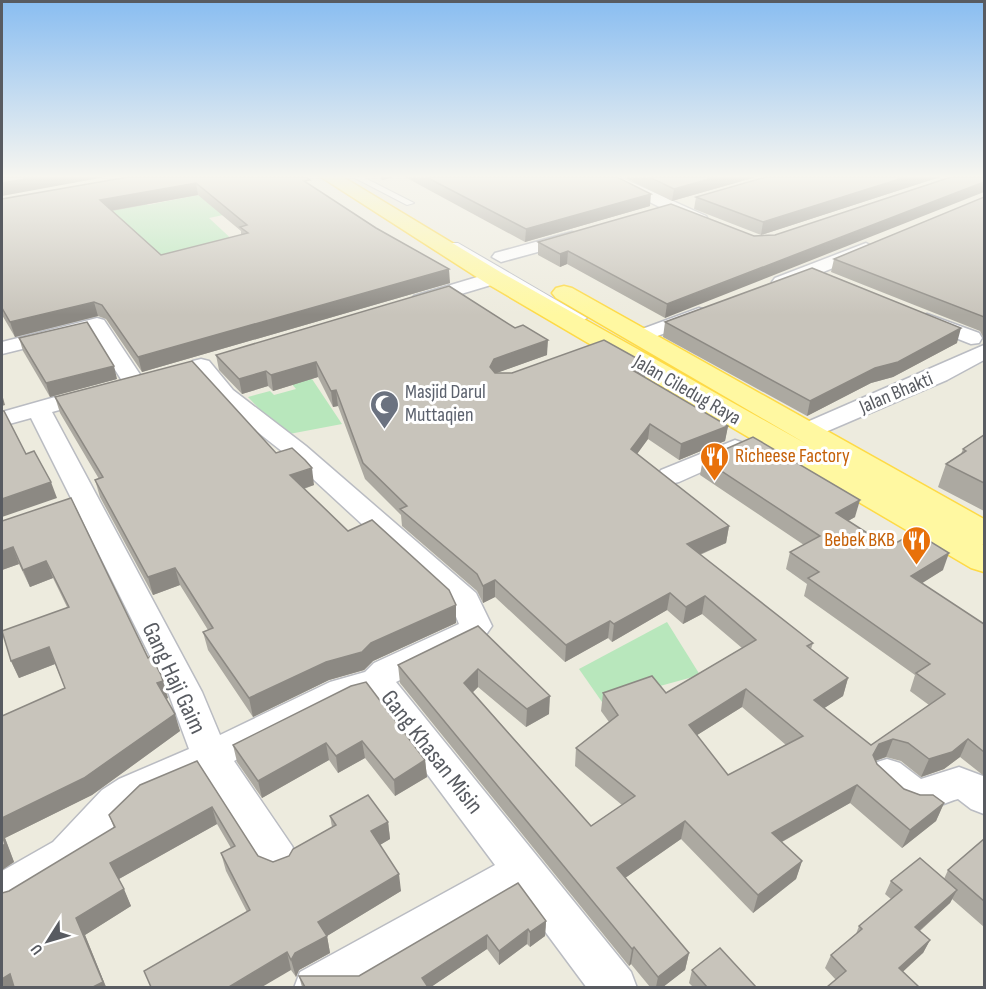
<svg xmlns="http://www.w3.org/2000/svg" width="986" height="989" viewBox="0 0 986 989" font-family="'Sofia Sans Condensed',sans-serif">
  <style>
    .green { fill: #b8e7bc }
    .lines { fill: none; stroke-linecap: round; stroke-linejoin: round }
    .lane-casing { stroke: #babcc2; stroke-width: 2 }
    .street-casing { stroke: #babcc2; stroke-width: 3 }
    .primary-casing { stroke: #feda46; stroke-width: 3 }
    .lane { fill: #fff; fill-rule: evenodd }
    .street { fill: #fff; fill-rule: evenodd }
    .primary { fill: #fff8a1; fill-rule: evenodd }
    .wall { fill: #aca9a1; fill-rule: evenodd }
    .shaded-wall { fill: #8c8983 }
    .building { fill: #c8c4bb; stroke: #8c8983; stroke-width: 1.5; fill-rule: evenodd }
    .labels { text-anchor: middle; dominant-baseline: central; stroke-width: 6; stroke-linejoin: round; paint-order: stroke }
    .street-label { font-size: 20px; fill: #585b61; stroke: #fff }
    .worship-label { font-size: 20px; fill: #5b616d; stroke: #fff; text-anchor: start }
    .food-label { font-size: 20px; fill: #c56008; stroke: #fff; text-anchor: start }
    .near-street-label { font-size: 24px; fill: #585b61; stroke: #fff }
  </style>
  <rect width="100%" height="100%" fill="#edebde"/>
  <g class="green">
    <polygon points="262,182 288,201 209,218 238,245 156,263 99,205 139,197 148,205"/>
    <polygon points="310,376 342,424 284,435 248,397 270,391 274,395 296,389 290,382"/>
    <polygon points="667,622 700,675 602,702 579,669"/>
  </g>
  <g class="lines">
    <defs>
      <g id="lane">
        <polygon points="353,177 363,177 414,203 407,205"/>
        <polygon points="452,243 458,243 587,318 582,321 578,320 452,247"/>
      </g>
      <g id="street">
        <polygon points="599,177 620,177 706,216 708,220 700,225 694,224"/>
        <polygon points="572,232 578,233 581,237 578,241 501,262 492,257 495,253"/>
        <polygon points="866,243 875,248 872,252 789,286 782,288 772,282 775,278"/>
        <polygon points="494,272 504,278 501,282 421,306 414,304 411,300 414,296"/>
        <polygon points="699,308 706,310 709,314 706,318 641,342 634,340 630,336 634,332"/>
        <polygon points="927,314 979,333 982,338 979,343 971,344 920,324 917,320 920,316"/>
        <polygon points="97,318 104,320 145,382 142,387 126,387 91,332 2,354 2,342"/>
        <polygon points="984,345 984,360 947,380 816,436 807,438 798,436 795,431 798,426"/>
        <polygon points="201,359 209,361 233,390 306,446 476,593 492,626 483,639 396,682 631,972 637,988 587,988 518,895 360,988 294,988 300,972 495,865 369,696 352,701 234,761 292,846 298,859 292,872 278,877 264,872 203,776 145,801 130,814 81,868 17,907 2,912 2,871 53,842 102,790 119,779 189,749 168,692 31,418 2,426 2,412 55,397 63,399 67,404 63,409 52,412 202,692 220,735 330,682 365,672 374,663 459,624 452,607 288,456 217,400 190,366 193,361"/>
        <polygon points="735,440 744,443 748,448 744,453 679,482 670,484 661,482 657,476 661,470"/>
        <path d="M 887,759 L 900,763 L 921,779 L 959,767 L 983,776 L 984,814 L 971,809 L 958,799 C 946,802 933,810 921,811 C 901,813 877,790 868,774 L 874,763 Z"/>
      </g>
      <polygon id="primary" points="321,177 343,177 502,273 810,446 556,298 552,293 556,288 564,286 572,288 984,519 984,544 982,544 984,545 984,572 971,568 486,283"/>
    </defs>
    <use href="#lane" class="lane-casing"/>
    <use href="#street" class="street-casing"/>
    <use href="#primary" class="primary-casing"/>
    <use href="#lane" class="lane"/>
    <use href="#street" class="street"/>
    <use href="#primary" class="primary"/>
  </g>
  <g class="wall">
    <path d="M 128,177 L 310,185 L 450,283 L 142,372 L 106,319 L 98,316 L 15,337 L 2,315 L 2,199 ZM 198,195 L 241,231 L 241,235 L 161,255 L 112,211 Z"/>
    <polygon points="405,177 617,177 650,206 525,242"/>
    <polygon points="624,177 756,177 672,201"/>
    <polygon points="940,177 761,235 694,209 696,197"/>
    <polygon points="984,197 984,339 980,331 831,272 834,259"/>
    <polygon points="775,235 665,318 567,264 560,267 538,255 538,242"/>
    <polygon points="665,322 957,343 893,377 871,383 807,416 663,337"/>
    <polygon points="19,338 117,379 50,397 23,351"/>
    <path d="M 216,355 L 547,355 L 496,373 L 645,377 L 728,426 L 725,441 L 679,460 L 648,439 L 637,454 L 729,526 L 726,543 L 700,555 L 813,643 L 811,649 L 848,678 L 843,696 L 824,708 L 871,745 L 929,705 L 910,691 L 915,675 L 804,596 L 807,584 L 786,569 L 790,552 L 804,545 L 700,475 L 703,459 L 855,517 L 848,521 L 889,547 L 943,570 L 921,583 L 984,624 L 984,776 L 960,757 L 944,769 L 921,777 L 901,761 L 886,757 L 875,761 L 877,764 L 904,789 L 944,803 L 936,821 L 902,848 L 850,803 L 782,842 L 802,861 L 796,879 L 753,913 L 681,839 L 625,878 L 689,953 L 685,970 L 663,987 L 650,987 L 631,964 L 629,966 L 400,683 L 398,665 L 478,626 L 549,714 L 526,727 L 478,687 L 473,692 L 591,826 L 622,805 L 575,766 L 576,748 L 609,722 L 601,711 L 603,693 L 666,693 L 742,648 L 702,614 L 683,624 L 667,610 L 612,642 L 608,638 L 565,662 L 495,597 L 483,603 L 477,591 L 402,526 L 401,515 L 365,479 L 338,406 L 333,407 L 318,377 L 273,391 L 268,386 L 242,394 L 219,370 ZM 742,707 L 786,745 L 728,775 L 697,735 Z"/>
    <polygon points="55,397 276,453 314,485 304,489 348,531 456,623 373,661 364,670 329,680 253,717 208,650 203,632 208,630 180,585 153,595 100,497 95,480 99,479 60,413"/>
    <polygon points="984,435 984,511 938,487 946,464 961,454 963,449"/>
    <polygon points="71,498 168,698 166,699 180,731 92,795 5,838 14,862 2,870 2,716 65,688 55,664 19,678 11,661 67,607 53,578 30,587 19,564 2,570 2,521"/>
    <polygon points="351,686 425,760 427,777 395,796 365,758 338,773 329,760 262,798 237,762 233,745"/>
    <polygon points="197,761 258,856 273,862 289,856 332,827 330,816 388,822 390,839 380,845 401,891 327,936 330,953 299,970 296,977 291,970 247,912 226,871 221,853 231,848 217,824 119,879 131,906 85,935 106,987 2,987 9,891 114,828 109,815"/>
    <polygon points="984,839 984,927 952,899 950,903 920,931 930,940 923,953 836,980 825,968 831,955 856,934 859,926 891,899 885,894 891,881 944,879 948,870"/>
    <polygon points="518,883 546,921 545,936 530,947 527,944 499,965 487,949 431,987 302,987 299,976 359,976"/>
    <polygon points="692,970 756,987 693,987 689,983"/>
  </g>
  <g class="shaded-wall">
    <polygon points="37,177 105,177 2,196 2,197 2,183"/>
    <polygon points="381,177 395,177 382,180"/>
    <polygon points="716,177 756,177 672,201 674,189"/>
    <polygon points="906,177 940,177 761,235 763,222"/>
    <polygon points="984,182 984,192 665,318 667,304"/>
    <polygon points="196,183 198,195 103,212 100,200"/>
    <polygon points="651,194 650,206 525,242 526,229"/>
    <polygon points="568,251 567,264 560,267 560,254"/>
    <polygon points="449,269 450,283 142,372 138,357"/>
    <polygon points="94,302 98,316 15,337 10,322"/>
    <polygon points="961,328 957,343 893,377 871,383 807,416 810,401 875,368"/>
    <polygon points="548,340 547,355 494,374 490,367 494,359"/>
    <polygon points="316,362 318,377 273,391 271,375"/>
    <polygon points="647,364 645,379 632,370"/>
    <polygon points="114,366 117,379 50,397 46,383"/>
    <polygon points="266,371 268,386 242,394 239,379"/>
    <polygon points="336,390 338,406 333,407 331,391"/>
    <polygon points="2,394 5,405 2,406"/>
    <polygon points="650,424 648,439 629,465 631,449"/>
    <polygon points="728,426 725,441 679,460 681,444"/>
    <polygon points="312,468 314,485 293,492 290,475"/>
    <polygon points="51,482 57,498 2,517 2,499"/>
    <polygon points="860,500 855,517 832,530 836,513"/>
    <polygon points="729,526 726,543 684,561 687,544"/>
    <polygon points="13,547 19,564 2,570 2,551"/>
    <polygon points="949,553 943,570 905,594 911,576"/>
    <polygon points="46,561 53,578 30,587 23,570"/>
    <polygon points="175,568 180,585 153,595 148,577"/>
    <polygon points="495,580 495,597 483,603 483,586"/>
    <polygon points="670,593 667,610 612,642 614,624"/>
    <polygon points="705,596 702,614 683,624 686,607"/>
    <polygon points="456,605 456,623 373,661 364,670 329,680 253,717 249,698 326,662"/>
    <polygon points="610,621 608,638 565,662 566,645"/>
    <polygon points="49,647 55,664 19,678 11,661"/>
    <polygon points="478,669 478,687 465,700 464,683"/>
    <polygon points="848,678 843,696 809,718 814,700"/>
    <polygon points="163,681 168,698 162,701 157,683"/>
    <polygon points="746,689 742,707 686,742 689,725"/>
    <polygon points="550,696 549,714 526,727 527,709"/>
    <polygon points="175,714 180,731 92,795 5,838 14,862 2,870 2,818"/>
    <polygon points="893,739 886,757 872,762 873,755 879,744"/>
    <polygon points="968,739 960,757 944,769 921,777 929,759"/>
    <polygon points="362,741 365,758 338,773 336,756"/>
    <polygon points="326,743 329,760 262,798 258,781"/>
    <polygon points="425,760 427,777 395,796 394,780"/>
    <polygon points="857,785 850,803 767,850 772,833"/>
    <polygon points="944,803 936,821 902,848 910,830"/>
    <polygon points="212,807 217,824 117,880 110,863"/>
    <polygon points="685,821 681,839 615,885 617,868"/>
    <polygon points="388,822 390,839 373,849 371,831"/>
    <polygon points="802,861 796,879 753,913 758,895"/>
    <polygon points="399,874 401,891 327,936 330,953 299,970 296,977 291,960 295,953 318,922"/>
    <polygon points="124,889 131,906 85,935 106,987 93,987 76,918"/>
    <polygon points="957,890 950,903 909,940 915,927"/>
    <polygon points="546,921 545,936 530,947 530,932"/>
    <polygon points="528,929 527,944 499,965 499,951"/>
    <polygon points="487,935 487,949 431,987 423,987 422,978"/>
    <polygon points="930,940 923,953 893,981 899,968"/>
    <polygon points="634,947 631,964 629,966 632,949"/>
    <polygon points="287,952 291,970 262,987 229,987"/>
    <polygon points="689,953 685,970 663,987 656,987 658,977"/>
    <polygon points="10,974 18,987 2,987 2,979"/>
  </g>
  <g class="building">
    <polygon points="2,177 37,177 2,183"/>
    <path d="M 128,177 L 306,177 L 310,180 L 304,181 L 376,228 L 449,269 L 138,357 L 102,305 L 94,302 L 10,322 L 2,308 L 2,199 ZM 196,183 L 247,225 L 240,227 L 248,233 L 161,255 L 100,200 Z"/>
    <polygon points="426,177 617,177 651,194 526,229"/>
    <polygon points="649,177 716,177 674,189"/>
    <polygon points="766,177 906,177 763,222 696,197"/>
    <polygon points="951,177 984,177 984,182 667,304 568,251 560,254 538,242 671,204 754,236 775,235"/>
    <polygon points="984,197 984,317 834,259"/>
    <polygon points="812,268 961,328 898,362 875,368 810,401 665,322"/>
    <path d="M 449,286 L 515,328 L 523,325 L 548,340 L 494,359 L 490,367 L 495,373 L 512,373 L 604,340 L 647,364 L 632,370 L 728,426 L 681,444 L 650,424 L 631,449 L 729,526 L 687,544 L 813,643 L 807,646 L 848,678 L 814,700 L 871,745 L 945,694 L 916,673 L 930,664 L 808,578 L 819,572 L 790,552 L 820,536 L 703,459 L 753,437 L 860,500 L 836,513 L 889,547 L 915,532 L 949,553 L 911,576 L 984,624 L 984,752 L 968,739 L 952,752 L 929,759 L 908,743 L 893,739 L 879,744 L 873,755 L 877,764 L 904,789 L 920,795 L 933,795 L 944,803 L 910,830 L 857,785 L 772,833 L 802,861 L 758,895 L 685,821 L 617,868 L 689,953 L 658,977 L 634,947 L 632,949 L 398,665 L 478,626 L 550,696 L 527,709 L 478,669 L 464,683 L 591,826 L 635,796 L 576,748 L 618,715 L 603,693 L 652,676 L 666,693 L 756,640 L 705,596 L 686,607 L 670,593 L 614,624 L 610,621 L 566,645 L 495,580 L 483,586 L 477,574 L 400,509 L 407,506 L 363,463 L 336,390 L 331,391 L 316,362 L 271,375 L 266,371 L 239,379 L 216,355 ZM 746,689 L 803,736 L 728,775 L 689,725 Z"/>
    <polygon points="87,322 114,366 46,383 19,338"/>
    <polygon points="192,361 276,453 292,448 305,460 312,468 290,475 348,531 372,520 449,590 456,605 371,643 362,652 326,662 249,698 203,632 213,628 175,568 148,577 95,480 103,477 55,397"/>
    <polygon points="2,411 4,411 26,454 34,451 51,482 2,499"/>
    <polygon points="984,435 984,483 946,464 966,451 963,449"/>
    <polygon points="71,498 148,658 151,656 161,675 163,681 157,683 175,714 84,778 2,818 2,716 65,688 49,647 11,661 2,631 69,607 46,561 23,570 13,547 2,551 2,521"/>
    <polygon points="366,682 425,760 394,780 362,741 336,756 326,743 258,781 233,745 351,686"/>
    <polygon points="197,761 258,856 273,862 289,856 293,849 336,825 330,816 368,795 388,822 371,831 399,874 318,922 327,936 295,953 291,960 287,952 229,987 151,987 144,971 250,910 221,853 235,846 212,807 110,863 124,889 76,918 103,982 93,987 14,987 10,974 2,979 2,893 9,891 115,827 109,815 140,785"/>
    <polygon points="2,835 5,844 2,846"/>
    <polygon points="984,839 984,901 948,870"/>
    <polygon points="920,858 957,890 915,927 930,940 899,968 919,987 827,987 846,971 831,955 862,929 859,926 902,890 891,881"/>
    <polygon points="518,883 546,921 530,932 528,929 499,951 487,935 422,978 428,987 305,987 299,976 359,976"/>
    <polygon points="720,948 756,987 707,987 692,970"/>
  </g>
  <linearGradient id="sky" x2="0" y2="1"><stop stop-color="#89bdf1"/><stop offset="0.56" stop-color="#f7f6f0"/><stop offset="1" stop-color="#f7f6f0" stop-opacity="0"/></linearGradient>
  <rect width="986" height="315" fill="url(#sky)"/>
  <defs>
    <symbol id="mosque-pin" viewBox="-11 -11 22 30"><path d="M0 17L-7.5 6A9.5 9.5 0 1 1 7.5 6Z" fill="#6b7280" stroke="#fff"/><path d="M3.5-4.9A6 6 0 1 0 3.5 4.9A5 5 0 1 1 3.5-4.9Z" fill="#fff"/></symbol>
    <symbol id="restaurant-pin" viewBox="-11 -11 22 30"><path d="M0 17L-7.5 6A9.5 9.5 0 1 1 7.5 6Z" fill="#e8710a" stroke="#fff"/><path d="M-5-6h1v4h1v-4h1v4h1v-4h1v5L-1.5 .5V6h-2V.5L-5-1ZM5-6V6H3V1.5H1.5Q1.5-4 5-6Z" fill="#fff"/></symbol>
  </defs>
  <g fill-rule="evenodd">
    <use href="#mosque-pin" x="368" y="388" width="33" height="45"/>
    <use href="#restaurant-pin" x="698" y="440" width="33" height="45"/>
    <use href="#restaurant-pin" x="900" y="524" width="33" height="45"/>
  </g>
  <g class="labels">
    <g class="street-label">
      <text transform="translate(687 390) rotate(30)">Jalan Ciledug Raya</text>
      <text transform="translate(896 393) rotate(-23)">Jalan Bhakti</text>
    </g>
    <g class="worship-label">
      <text x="405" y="392">Masjid Darul<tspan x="405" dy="23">Muttaqien</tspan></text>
    </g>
    <g class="food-label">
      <text x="735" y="456">Richeese Factory</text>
      <text x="895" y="540" text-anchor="end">Bebek BKB</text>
    </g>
    <g class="near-street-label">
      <text transform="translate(174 678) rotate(65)">Gang Haji Gaim</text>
      <text transform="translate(432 752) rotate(52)">Gang Khasan Misin</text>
    </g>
  </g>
  <rect width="986" height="989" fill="none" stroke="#585b61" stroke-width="6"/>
  <g transform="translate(48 941) rotate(233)" stroke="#ffffff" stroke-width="4.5" paint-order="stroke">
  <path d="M0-4.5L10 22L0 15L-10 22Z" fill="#585b61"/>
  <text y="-9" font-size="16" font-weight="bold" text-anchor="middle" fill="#585b61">U</text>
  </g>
</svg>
